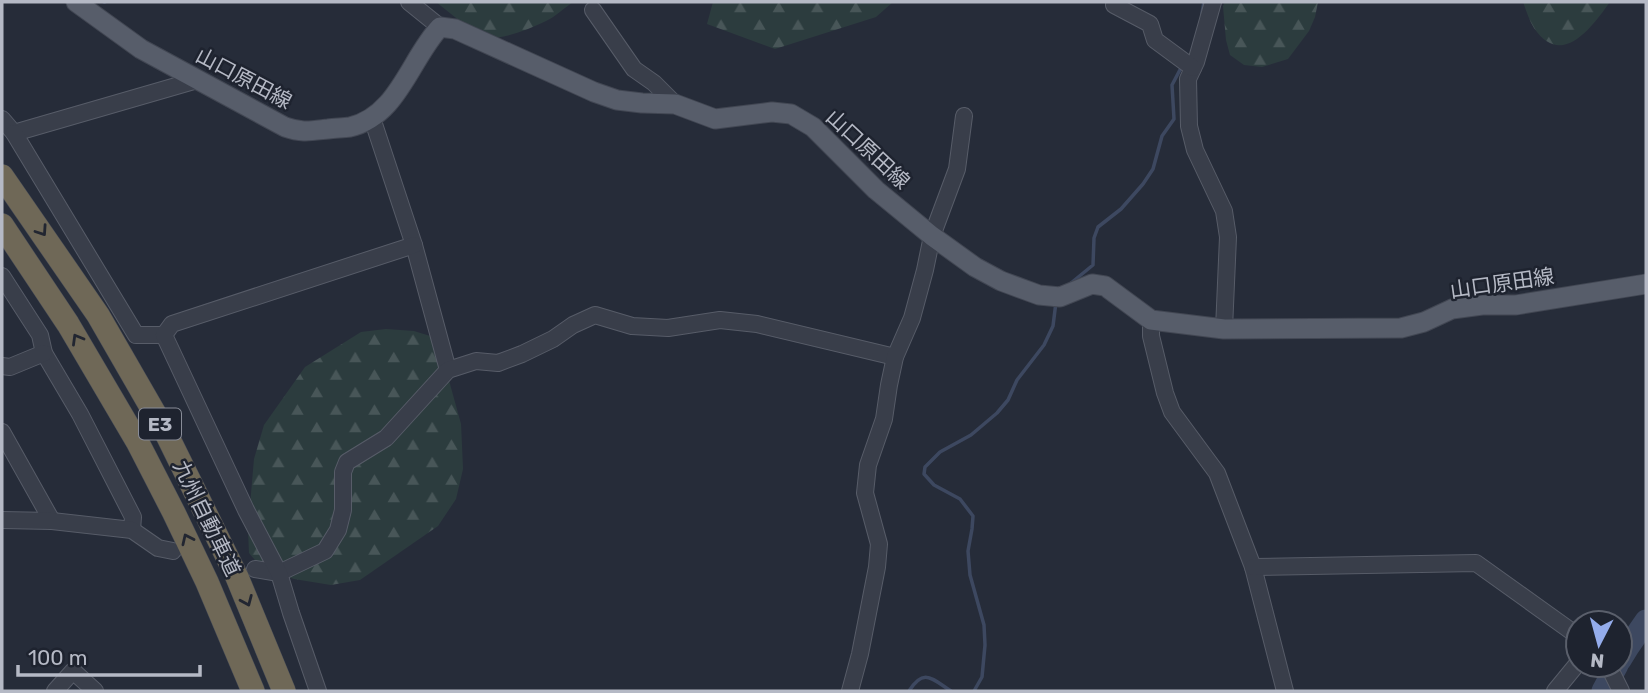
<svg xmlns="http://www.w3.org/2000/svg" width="1648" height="693" viewBox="0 0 1648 693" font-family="Rubik,'Noto Sans JP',sans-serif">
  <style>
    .forest { fill: url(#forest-firs) }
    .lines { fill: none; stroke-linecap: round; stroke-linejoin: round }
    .stream { stroke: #3d4860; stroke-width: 3.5 }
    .river { stroke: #3d4860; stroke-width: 23 }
    .minor-casing { stroke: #575c68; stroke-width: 18 }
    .major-casing { stroke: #424753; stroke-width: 21 }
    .highway-casing { stroke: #444955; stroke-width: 24 }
    .minor { stroke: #393e4a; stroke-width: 16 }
    .major { stroke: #575d6a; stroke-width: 19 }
    .highway { stroke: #6f6857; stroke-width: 23 }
    .oneway { stroke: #222631 }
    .labels { text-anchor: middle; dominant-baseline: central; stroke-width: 5; stroke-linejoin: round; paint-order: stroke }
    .shield { fill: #1e232f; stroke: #888c98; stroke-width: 2 }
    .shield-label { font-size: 19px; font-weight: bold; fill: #b5b9c5 }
    .street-label { font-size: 21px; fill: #b5b9c5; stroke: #1e232f }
  </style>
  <defs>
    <pattern id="forest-firs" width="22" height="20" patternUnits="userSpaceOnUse" patternTransform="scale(1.75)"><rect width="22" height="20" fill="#2c3c3e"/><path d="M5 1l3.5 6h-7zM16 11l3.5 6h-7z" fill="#485658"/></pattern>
  </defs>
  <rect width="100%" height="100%" fill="#262c39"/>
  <g class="forest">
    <path d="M 436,2 L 573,2 C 564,8 555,17 546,21 C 527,30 501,41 480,37 Z"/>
    <polygon points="713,2 893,2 876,17 775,49 707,24"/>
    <polygon points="1225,2 1318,2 1315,17 1309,31 1288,59 1262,67 1244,65 1230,55 1226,40 1223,6"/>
    <path d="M 1523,2 L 1610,2 C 1592,27 1562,69 1534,28 C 1529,20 1526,10 1523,2 Z"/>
    <polygon points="386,329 414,331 430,336 440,348 461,424 463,469 456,499 438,526 360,580 331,585 294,579 261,567 249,553 248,529 254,459 264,425 305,367 361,332"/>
  </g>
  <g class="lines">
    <g class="stream">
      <polyline points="104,2 105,2"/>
      <polyline points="1202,13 1204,2"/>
      <polyline points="1071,283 1093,265 1094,238 1098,227 1121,209 1143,184 1153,169 1162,136 1174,119 1172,85 1182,66"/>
      <path d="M 909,691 C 924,667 932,679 951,691"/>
      <polyline points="974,691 982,677 985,645 984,625 970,575 968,551 972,529 973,516 960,499 934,485 924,474 925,467 940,452 971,435 997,413 1008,400 1017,380 1044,345 1053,326 1056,302"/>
    </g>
    <g class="river">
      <polyline points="1620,660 1628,647 1646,621"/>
      <polyline points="1603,691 1617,665"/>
    </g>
    <defs>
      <g id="minor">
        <polyline points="409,2 440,27"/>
        <polyline points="1213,2 1196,62 1188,79 1189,126 1195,150 1224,211 1228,237 1224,329"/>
        <polyline points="1114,5 1150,24 1155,40 1193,68"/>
        <polyline points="593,10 634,69 654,83 675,104"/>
        <polyline points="372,118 414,245 448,370"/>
        <polyline points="2,119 14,133 197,80"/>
        <polyline points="14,133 136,335 164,335"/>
        <polyline points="2,276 40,335 44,353 80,414 133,517 132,530"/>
        <polyline points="1151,320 1151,336 1165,393 1172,412 1217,473 1253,567 1285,691"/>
        <polyline points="2,366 10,367 44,353"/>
        <polyline points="2,432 52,521"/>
        <polyline points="2,520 52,521 132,530 158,548 173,551"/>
        <polyline points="1253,567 1476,563 1578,636"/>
        <polyline points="255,569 279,573 325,551 338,530 343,510 343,472 347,462 386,438 448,370 476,361 498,363 522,354 553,339 573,325 595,315 632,326 668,328 720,320 757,324 895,357"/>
        <polyline points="1608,665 1621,691"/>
        <polyline points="55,691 73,671 95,691"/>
        <polyline points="318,691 291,613 279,573 246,510 164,335 172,324 414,245"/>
        <polyline points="850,691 860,654 877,567 879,544 865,493 868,465 884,419 889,385 895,357 912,318 925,270 932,236 957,169 964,116"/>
        <polyline points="1555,691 1578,663"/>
      </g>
      <path id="major" d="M 76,2 L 141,49 L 285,127 C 302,133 310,131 328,129 C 335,128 343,128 350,127 C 398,116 410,59 440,27 L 455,29 L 594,92 L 617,100 L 642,103 L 675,104 L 715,119 L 772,112 L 791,114 L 813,127 L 876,190 L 932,236 L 975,267 L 1001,281 L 1039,295 L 1060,297 L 1092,284 L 1105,286 L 1151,320 L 1224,329 L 1401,328 L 1424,322 L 1452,309 L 1482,305 L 1516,305 L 1646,284"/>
      <g id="highway">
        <polyline points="2,176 98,315 166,433 237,577 284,691"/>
        <polyline points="2,225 68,324 138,443 174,513 207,582 253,691"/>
      </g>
    </defs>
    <use href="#minor" class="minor-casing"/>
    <use href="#major" class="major-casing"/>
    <use href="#highway" class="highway-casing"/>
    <use href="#minor" class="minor"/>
    <use href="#major" class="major"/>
    <use href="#highway" class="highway"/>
  </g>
  <defs><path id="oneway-chevron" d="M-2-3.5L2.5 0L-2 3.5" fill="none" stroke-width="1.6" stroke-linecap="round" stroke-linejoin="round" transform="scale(1.75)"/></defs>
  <g class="oneway">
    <use href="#oneway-chevron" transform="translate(42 231) rotate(56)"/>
    <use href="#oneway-chevron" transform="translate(77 339) rotate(-120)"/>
    <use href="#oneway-chevron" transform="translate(187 539) rotate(-115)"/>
    <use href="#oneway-chevron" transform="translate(247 601) rotate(67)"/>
  </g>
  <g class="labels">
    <rect class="shield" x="139" y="408.5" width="42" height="31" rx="5"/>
    <g class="shield-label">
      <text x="160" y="424">E3</text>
    </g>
    <g class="street-label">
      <text transform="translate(244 78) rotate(28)">山口原田線</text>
      <text transform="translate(868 149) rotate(43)">山口原田線</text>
      <text transform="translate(1502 283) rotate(-8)">山口原田線</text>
      <text transform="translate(207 518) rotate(64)">九州自動車道</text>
    </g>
  </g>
  <rect width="1648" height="693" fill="none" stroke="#b5b9c5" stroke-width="7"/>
  <g transform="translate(1599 644) rotate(186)"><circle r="33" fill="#1e232f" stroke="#5a5f6b" stroke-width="2"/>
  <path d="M0-5L12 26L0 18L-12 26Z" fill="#94aceb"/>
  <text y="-10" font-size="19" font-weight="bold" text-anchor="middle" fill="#b5b9c5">N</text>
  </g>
  <path d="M18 665v10h182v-10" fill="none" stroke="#b5b9c5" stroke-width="3.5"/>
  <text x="28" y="665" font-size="21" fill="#b5b9c5" stroke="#1e232f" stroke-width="5" paint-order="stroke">100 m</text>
</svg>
